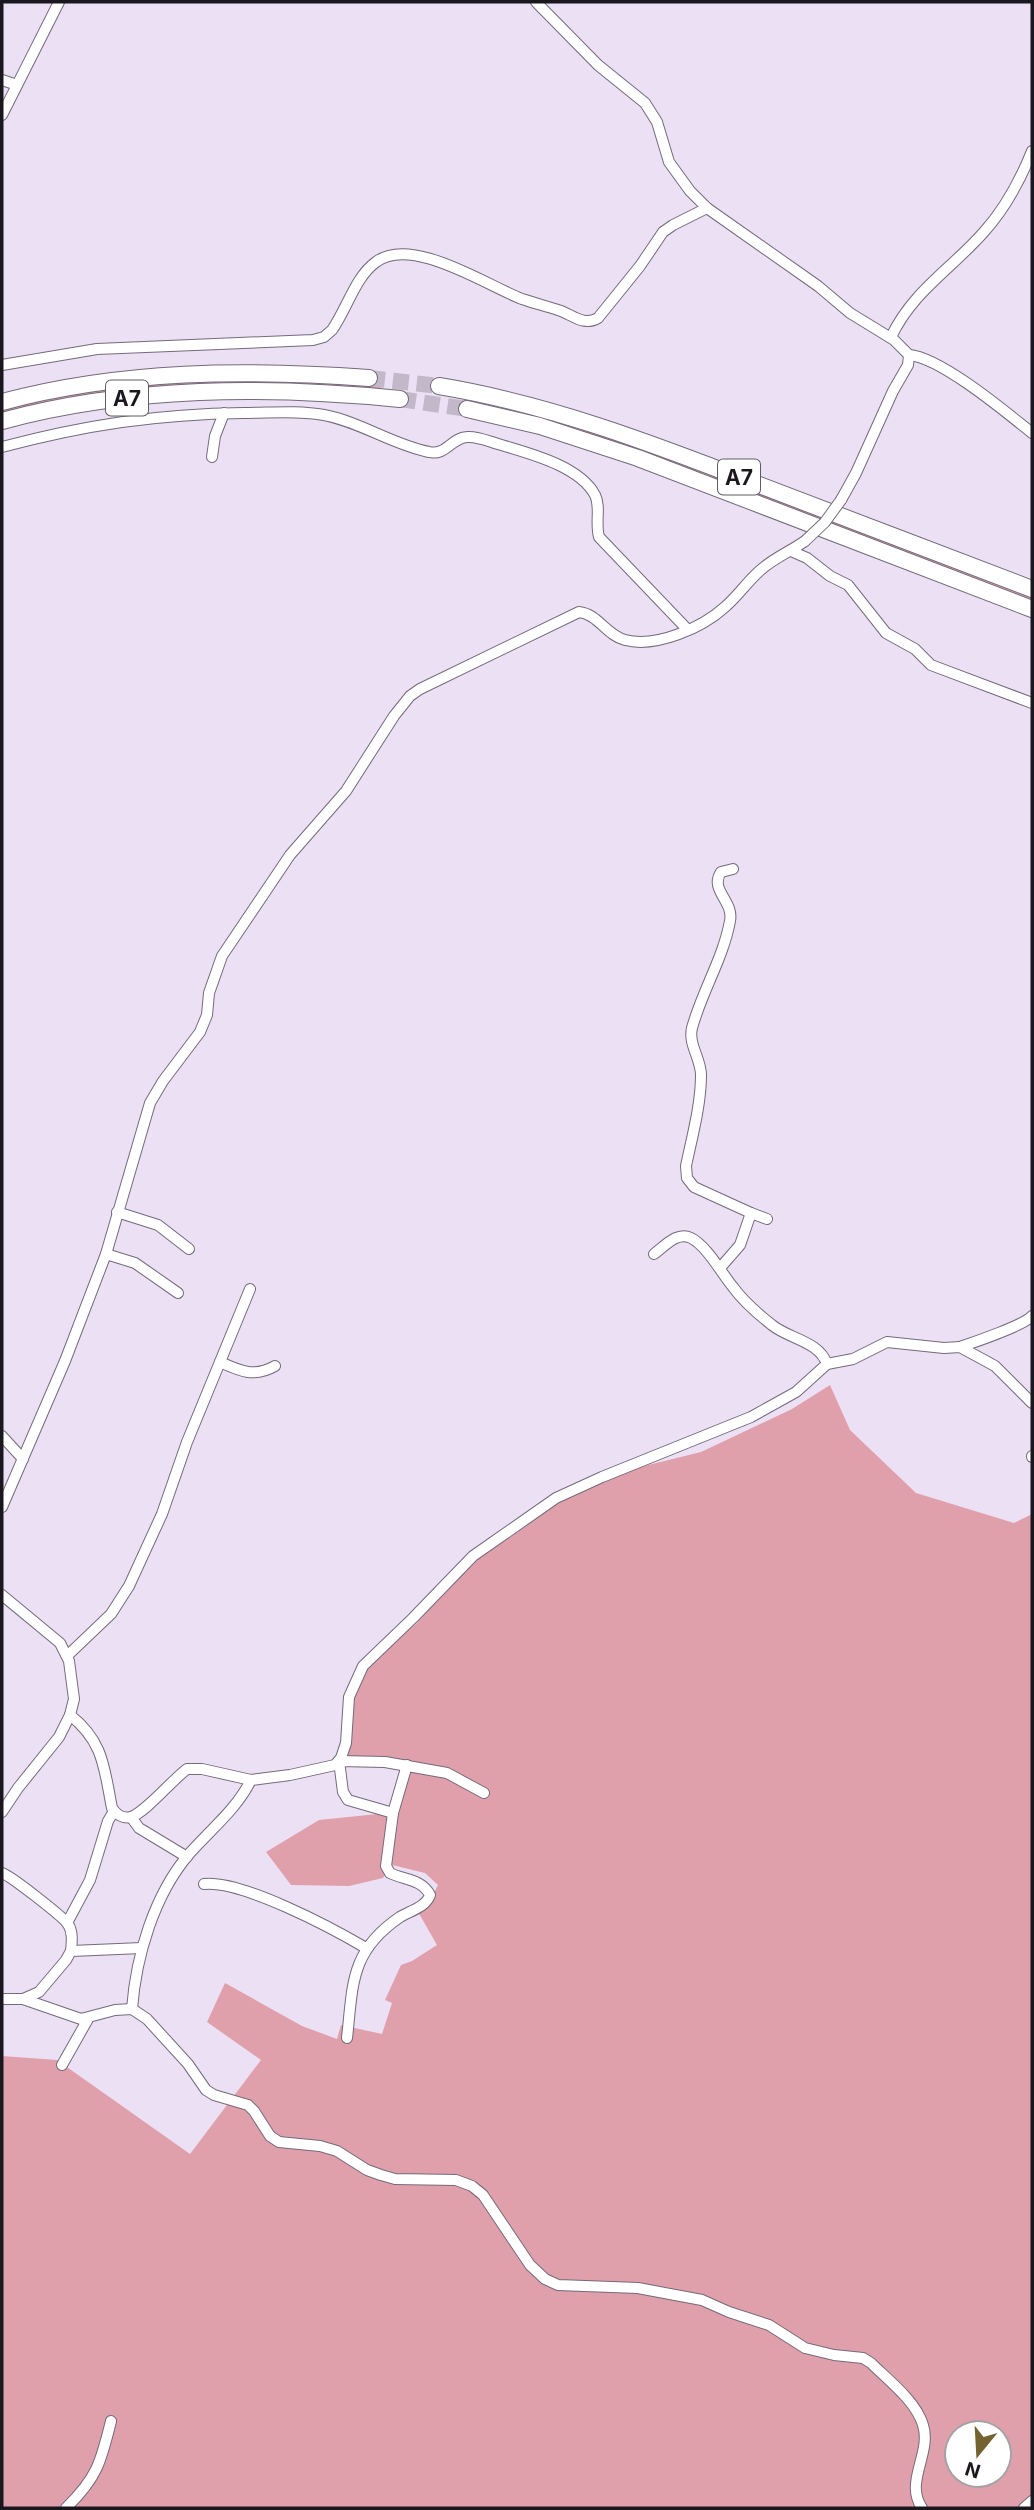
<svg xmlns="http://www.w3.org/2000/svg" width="1034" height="2510" viewBox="0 0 1034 2510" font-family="Inter,sans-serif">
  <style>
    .green { fill: #e0a0ab; fill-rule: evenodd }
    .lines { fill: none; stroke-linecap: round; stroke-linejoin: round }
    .highway-tunnel { stroke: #c2b8ca; stroke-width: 16; stroke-dasharray: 16 8; stroke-linecap: butt }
    .minor-casing { stroke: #746a7b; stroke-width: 12 }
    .highway-casing { stroke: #746a7b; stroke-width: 18 }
    .minor { stroke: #fff; stroke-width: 10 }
    .highway { stroke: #fff; stroke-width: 16 }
    .minor-bridge-casing { stroke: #746a7b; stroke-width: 12; stroke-linecap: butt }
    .minor-bridge { stroke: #fff; stroke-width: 10 }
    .labels { text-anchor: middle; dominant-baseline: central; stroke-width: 7; stroke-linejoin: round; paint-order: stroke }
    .shield { fill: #fff; stroke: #5f5d62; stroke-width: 2 }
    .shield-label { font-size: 21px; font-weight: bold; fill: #1b171e }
  </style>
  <rect width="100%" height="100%" fill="#ece0f5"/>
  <g class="green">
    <path d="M 308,380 L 381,386 L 381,391 L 308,385 L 2,414 L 2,409 C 61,395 122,384 183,382 C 225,380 266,380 308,380 Z"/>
    <polygon points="469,398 495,403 640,447 1032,596 1032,602 469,402"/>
    <path d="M 830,1385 L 850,1430 L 916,1493 L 1014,1523 L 1032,1514 L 1032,2508 L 2,2508 L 2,2056 L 57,2060 L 190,2154 L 261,2060 L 207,2022 L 225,1983 L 302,2026 L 337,2039 L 341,2025 L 382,2034 L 392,2003 L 385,2000 L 401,1965 L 412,1961 L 437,1945 L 417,1910 L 428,1904 L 438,1885 L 425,1873 L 392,1865 L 383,1878 L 349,1886 L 291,1885 L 266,1852 L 319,1820 L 397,1812 L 408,1769 L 344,1759 L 348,1706 L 367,1663 L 417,1623 L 469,1565 L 540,1513 L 573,1494 L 640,1467 L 701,1452 L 792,1409 ZM 957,2433 L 999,2433 L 999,2475 L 957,2475 Z"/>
  </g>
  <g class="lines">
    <g class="highway-tunnel">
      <polyline points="369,378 439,386"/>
      <polyline points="400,399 467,409"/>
    </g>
    <defs>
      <g id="minor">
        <polyline points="536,2 598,65 645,103 657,122 669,162 690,191 707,208 818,286 850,313 894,340 909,355 908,365 893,391 856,473 841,500"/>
        <polyline points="2,80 17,85"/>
        <polyline points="2,115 59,2"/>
        <path d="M 891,337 C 913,291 950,270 983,233 C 1005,209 1020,181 1032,151"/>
        <path d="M 909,355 C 940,357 1006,412 1032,433"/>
        <path d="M 2,365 L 97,349 L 313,340 L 324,337 L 332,330 C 347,309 355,277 376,262 C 411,235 486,285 522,299 C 534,303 546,306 558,310 C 572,314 583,327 598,318 L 640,266 L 663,232 L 673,225 L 707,208"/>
        <path d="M 2,447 C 85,425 157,414 244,413 C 270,413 297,410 324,415 C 361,422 393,445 429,452 C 446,456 451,438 467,437 C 477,436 488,441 498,444 C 527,453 579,465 595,495 C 601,507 595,523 599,537 L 687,629"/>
        <polyline points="212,457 215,436 224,413"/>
        <polyline points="791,551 807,558 830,576 848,585 886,633 915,649 931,665 1032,703"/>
        <polyline points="117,1212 158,1225 189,1249"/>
        <polyline points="751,1213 767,1219"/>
        <polyline points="106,1254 135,1263 178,1293"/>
        <path d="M 654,1254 C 665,1246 677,1231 691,1238 C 707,1246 722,1274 733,1287 C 743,1301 758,1314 772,1325 C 789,1339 819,1341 827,1364"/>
        <path d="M 720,1268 L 740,1245 L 751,1213 L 694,1187 L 687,1178 L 686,1166 C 692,1137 701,1105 701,1075 C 701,1059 688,1044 692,1028 C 702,991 723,959 730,921 C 734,901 709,890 721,872 L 733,869"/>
        <path d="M 960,1347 C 975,1342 1024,1325 1032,1316"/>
        <path d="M 220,1362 C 240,1371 254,1378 275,1366"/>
        <polyline points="2,1436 23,1459"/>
        <polyline points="1032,1456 1032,1457"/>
        <path d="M 2,1507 L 65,1361 L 106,1254 L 150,1103 L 163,1081 L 200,1032 L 207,1015 L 209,993 L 222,956 L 290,855 L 346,791 L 394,716 L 410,696 L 420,689 L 579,612 C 598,614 606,635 625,640 C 656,648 702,628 725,607 C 739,595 749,579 763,568 C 776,557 791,551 805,541"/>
        <polyline points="2,1595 60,1643 69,1661 74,1699 70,1715 59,1737 18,1788 2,1812"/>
        <polyline points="67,1656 111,1614 129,1586 162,1514 187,1442 250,1289"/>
        <path d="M 70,1715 C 104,1742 104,1768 112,1808 C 116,1814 123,1819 131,1817 C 146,1812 172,1780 187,1769 L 202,1769 L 251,1780 L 290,1775 L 335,1765 L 341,1758 L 346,1743 L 349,1697 L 363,1666 L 413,1618 L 473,1556 L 556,1498 L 602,1477 L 751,1417 L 796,1392 L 827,1364 L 853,1359 L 887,1342 L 944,1348 L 960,1347 L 995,1366 L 1032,1403"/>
        <polyline points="393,1813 348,1800 343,1792 339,1761 385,1762 447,1773 484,1793"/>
        <polyline points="131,1817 139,1828 187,1857"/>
        <path d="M 2,1873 C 11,1876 62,1916 68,1924 C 73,1932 72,1941 71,1951"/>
        <path d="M 204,1884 C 242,1880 332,1928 366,1948"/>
        <polyline points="67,1923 90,1880 108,1821 114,1811"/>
        <path d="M 2,1999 L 23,1999 L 81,2019 L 115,2010 L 132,2009 L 147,2019 L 188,2064 L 206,2090 L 214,2095 L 248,2105 L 254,2111 L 270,2136 L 279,2142 L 320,2146 L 337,2151 L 367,2170 L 381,2175 L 395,2179 L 456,2180 L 472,2186 L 483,2195 L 530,2265 L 545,2279 L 558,2285 L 638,2288 L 702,2300 L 729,2312 L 769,2325 L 805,2348 L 834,2355 L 863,2358 L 871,2363 C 888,2380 916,2401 923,2425 C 932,2453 904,2482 922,2508"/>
        <polyline points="23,1999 39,1992 66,1960 71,1951 142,1948"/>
        <path d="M 132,2009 C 136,1956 154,1895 189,1854 C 211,1829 236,1810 251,1780"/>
        <path d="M 347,2038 C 353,1984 350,1951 400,1917 C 410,1911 426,1907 430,1895 C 422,1879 404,1880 390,1873 L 386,1866 L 393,1813 L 407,1765"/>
        <polyline points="62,2065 88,2019"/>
        <path d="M 66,2508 C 97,2478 101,2462 111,2421"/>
        <polyline points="1024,2508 1032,2501"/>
      </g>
      <g id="highway">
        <path d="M 439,386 C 548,404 651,443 754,483 C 847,518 939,554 1032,589"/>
        <path d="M 2,402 C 121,370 247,369 369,378"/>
        <polyline points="467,409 540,426 638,458 1032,609"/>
        <path d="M 2,421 C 130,386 268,386 400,399"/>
      </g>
    </defs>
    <use href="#minor" class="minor-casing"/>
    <use href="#highway" class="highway-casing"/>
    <use href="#minor" class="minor"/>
    <use href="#highway" class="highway"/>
    <defs>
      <polyline id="minor-bridge" points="805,541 825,522 841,500"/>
    </defs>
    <use href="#minor-bridge" class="minor-bridge-casing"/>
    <use href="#minor-bridge" class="minor-bridge"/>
  </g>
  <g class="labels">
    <g class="shield">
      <rect x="106" y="380.5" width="42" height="35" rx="5"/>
      <rect x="718" y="459.5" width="42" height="35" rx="5"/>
    </g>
    <g class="shield-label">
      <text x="127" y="398">Α7</text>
      <text x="739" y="477">Α7</text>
    </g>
  </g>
  <rect width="1034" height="2510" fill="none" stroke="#1b171e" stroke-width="7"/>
  <g transform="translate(978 2454) rotate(198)"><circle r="33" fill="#ffffff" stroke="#a4a2a5" stroke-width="2"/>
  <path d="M0-5L12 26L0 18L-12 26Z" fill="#746331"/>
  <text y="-10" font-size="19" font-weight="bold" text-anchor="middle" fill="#1b171e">N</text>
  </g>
</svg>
